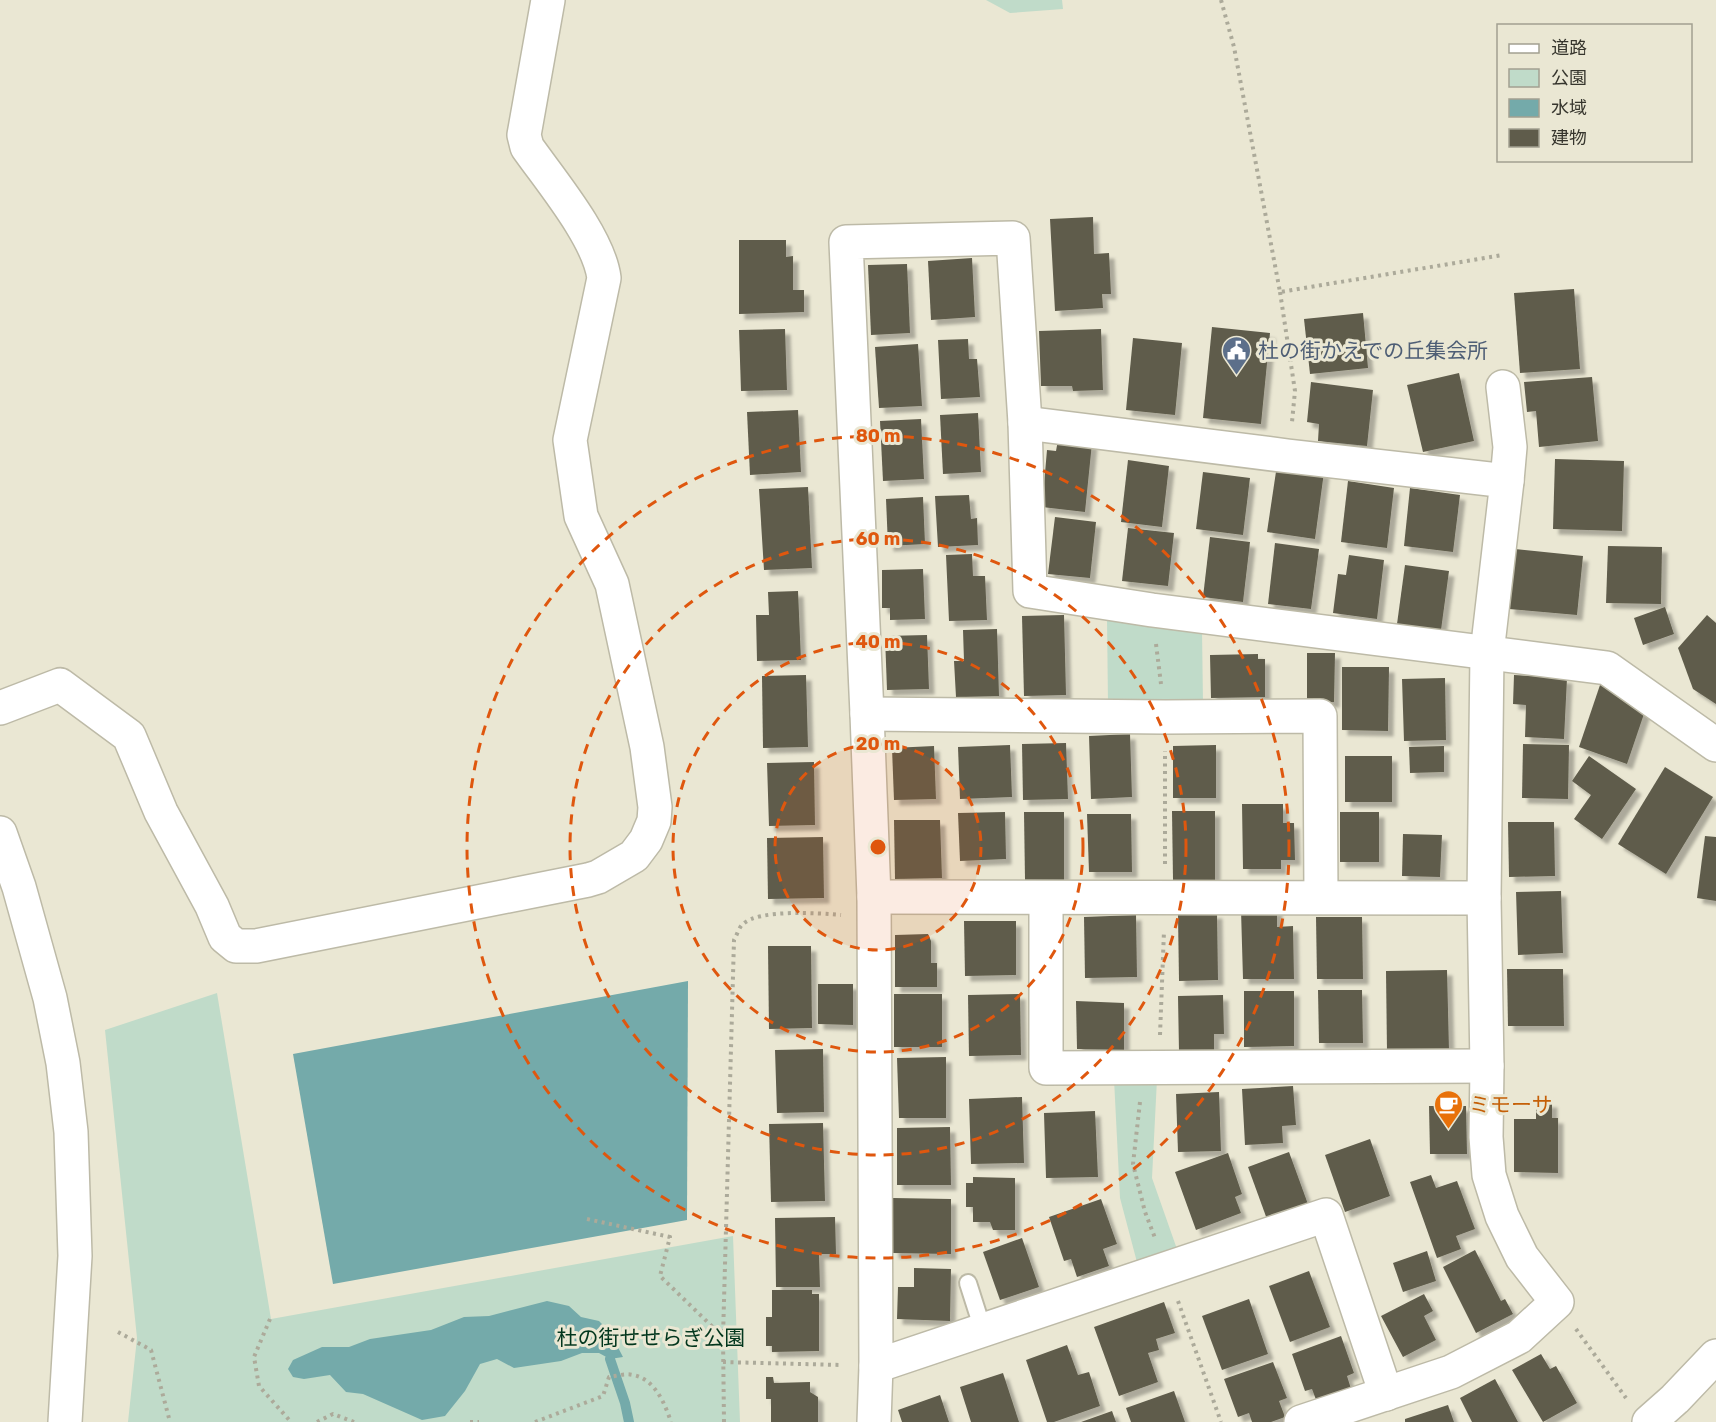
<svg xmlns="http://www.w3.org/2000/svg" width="1716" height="1422" viewBox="0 0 1716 1422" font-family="Rubik,'Noto Sans JP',sans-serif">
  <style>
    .green { fill: #c0dbc9 }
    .water { fill: #74aaaa }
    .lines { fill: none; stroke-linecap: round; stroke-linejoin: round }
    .stream { stroke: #74aaaa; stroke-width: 10 }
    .building { fill: #5f5c4b; filter: url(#shadow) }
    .lane-casing { stroke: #bdbaa7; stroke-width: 20 }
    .street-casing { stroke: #bdbaa7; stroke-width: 36 }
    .secondary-casing { stroke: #bdbaa7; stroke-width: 36 }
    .path { stroke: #acaa9a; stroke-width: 4; stroke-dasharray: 3 4.5; stroke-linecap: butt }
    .lane { stroke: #fff; stroke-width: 16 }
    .street { stroke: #fff; stroke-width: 33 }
    .secondary { stroke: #fff; stroke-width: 33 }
    .ring { fill: none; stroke: #df570e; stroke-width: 3; stroke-dasharray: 10 8 }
    .labels { text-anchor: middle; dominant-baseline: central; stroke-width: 6; stroke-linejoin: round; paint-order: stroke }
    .service-label { font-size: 21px; fill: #4e5e75; stroke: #eae7d3; text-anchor: start }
    .food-label { font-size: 21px; fill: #c56008; stroke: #eae7d3; text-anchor: start }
    .park-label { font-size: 21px; fill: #02361d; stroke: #eae7d3 }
    .centre { fill: #df570e; stroke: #eae7d3; stroke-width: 3 }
    .ring-label { font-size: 18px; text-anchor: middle; font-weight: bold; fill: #df570e; stroke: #eae7d3; stroke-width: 6; stroke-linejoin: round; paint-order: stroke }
  </style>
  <defs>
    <filter id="shadow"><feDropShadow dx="5.5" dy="5.5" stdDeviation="1.5" flood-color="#0004"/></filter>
  </defs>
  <rect width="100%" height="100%" fill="#eae7d3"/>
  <g class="green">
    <polygon points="986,0 1062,0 1063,9 1010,13"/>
    <polygon points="1107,617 1202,631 1203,704 1108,704"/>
    <polygon points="217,993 271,1319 733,1236 740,1422 128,1422 137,1338 105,1030"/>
    <polygon points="1114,1079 1157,1079 1152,1178 1178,1252 1138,1266 1120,1198"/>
  </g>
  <g class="water">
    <polygon points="688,981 687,1220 333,1284 293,1054"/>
    <polygon points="547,1301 569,1306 581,1317 599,1321 610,1332 623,1357 610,1359 599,1353 582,1353 561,1361 514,1368 497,1359 480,1364 465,1391 445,1416 422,1420 363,1394 346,1392 330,1375 304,1379 293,1377 288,1369 293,1360 322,1347 349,1347 370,1339 431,1330 464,1317 489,1316"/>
  </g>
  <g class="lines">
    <polyline class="stream" points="610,1359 625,1403 629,1422"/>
  </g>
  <g class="building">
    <polygon points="1093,217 1094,254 1109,253 1111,294 1102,294 1103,308 1055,311 1050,219"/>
    <polygon points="739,240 786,240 786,257 793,256 793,290 804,290 804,312 739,314"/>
    <polygon points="972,258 975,317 931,320 928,261"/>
    <polygon points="907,264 910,333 871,335 868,265"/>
    <polygon points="1574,289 1580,369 1520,373 1514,293"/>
    <polygon points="1363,313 1368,368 1310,374 1304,319"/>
    <polygon points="1212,327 1270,333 1261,424 1203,418"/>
    <polygon points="785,329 787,390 741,391 739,330"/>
    <polygon points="1101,329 1103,390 1073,391 1072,386 1041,386 1039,331"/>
    <polygon points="1133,338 1182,343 1175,415 1126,410"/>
    <polygon points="968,339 969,359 977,359 980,397 941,399 938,340"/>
    <polygon points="918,344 922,406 879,408 875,347"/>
    <polygon points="1459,373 1474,441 1423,452 1407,385"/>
    <polygon points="1592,377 1598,441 1539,447 1536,411 1527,412 1524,382"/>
    <polygon points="1311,382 1373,390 1367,446 1318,441 1319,424 1307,422"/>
    <polygon points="798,410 801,472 750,475 747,412"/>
    <polygon points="978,413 981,472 943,474 940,415"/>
    <polygon points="921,419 924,479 883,481 880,421"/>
    <polygon points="1058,440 1092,443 1085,512 1042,507 1047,450 1056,451"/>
    <polygon points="1555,459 1624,461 1622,531 1553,529"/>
    <polygon points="1128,460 1169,466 1162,527 1121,522"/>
    <polygon points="1277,465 1324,472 1315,539 1267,532"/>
    <polygon points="1203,472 1250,478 1243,535 1196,529"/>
    <polygon points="1348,481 1394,488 1387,548 1341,542"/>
    <polygon points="808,487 812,568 764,570 759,489"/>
    <polygon points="1410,488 1460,495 1453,552 1404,546"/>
    <polygon points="969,495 971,519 977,518 978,545 938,547 935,496"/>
    <polygon points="923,497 925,544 888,546 886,499"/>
    <polygon points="1055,517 1096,522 1090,578 1048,574"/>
    <polygon points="1128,528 1174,533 1168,586 1122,581"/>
    <polygon points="1210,537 1250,542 1243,602 1203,597"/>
    <polygon points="1275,543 1319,549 1311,609 1268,604"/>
    <polygon points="1608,546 1662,547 1661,604 1606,603"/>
    <polygon points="1515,549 1583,556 1577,615 1509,609"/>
    <polygon points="972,554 973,576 985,576 987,620 949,621 946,555"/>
    <polygon points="1349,555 1384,560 1377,619 1333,613 1338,574 1346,575"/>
    <polygon points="1405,565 1449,571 1441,630 1397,624"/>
    <polygon points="923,569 925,619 890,620 890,608 882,608 882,570"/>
    <polygon points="798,591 801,660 757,661 756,615 769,615 768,592"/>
    <polygon points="1665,607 1674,634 1643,645 1634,618"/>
    <polygon points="1064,615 1066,695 1024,696 1022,616"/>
    <polygon points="1707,615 1716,623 1716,704 1693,689 1678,648"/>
    <polygon points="997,629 999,696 956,697 954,661 964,661 963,630"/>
    <polygon points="927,635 929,689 887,690 885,636"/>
    <polygon points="1307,653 1335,653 1334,702 1307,702"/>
    <polygon points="1258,654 1258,659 1265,659 1265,697 1211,698 1210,655"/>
    <polygon points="1342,667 1389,667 1388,731 1342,730"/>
    <polygon points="806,675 808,747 763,748 762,676"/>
    <polygon points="1514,675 1567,678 1564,739 1525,737 1526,705 1513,704"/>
    <polygon points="1445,678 1446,740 1404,741 1402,679"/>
    <polygon points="1600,685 1648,702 1627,764 1579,747"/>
    <polygon points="1130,734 1132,797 1091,799 1089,736"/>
    <polygon points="1066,743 1068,799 1023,800 1022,744"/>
    <polygon points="1523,744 1569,745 1568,799 1522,798"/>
    <polygon points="1010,745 1012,797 960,799 958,747"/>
    <polygon points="1216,745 1216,798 1173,798 1173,746"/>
    <polygon points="934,746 936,799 894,800 892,748"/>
    <polygon points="1444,746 1444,772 1410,773 1409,747"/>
    <rect x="1345" y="756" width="47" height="46"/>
    <polygon points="1589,756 1636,789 1602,839 1574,819 1591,795 1572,781"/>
    <polygon points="814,762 815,825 769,826 767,763"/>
    <polygon points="1665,767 1713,797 1666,874 1618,844"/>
    <polygon points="1242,804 1283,804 1283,823 1294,823 1295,860 1281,860 1281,869 1243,869"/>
    <polygon points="1172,811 1215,811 1215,880 1173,880"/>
    <polygon points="1005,812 1006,859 960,861 958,813"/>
    <polygon points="1024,812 1064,812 1064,880 1025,880"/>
    <rect x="1340" y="812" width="39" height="50"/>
    <polygon points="1087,814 1131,814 1132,872 1089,872"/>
    <polygon points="894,820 940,820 942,878 895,879"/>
    <polygon points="1508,822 1554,822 1555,876 1509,877"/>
    <polygon points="1403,834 1442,835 1440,877 1402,876"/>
    <polygon points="1705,836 1716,837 1716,901 1697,898"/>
    <polygon points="823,837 824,898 768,899 767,838"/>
    <polygon points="1561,891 1563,953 1518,955 1516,892"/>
    <polygon points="1277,909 1277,927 1293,926 1294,979 1243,979 1241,910"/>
    <polygon points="1217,913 1218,980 1179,981 1178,914"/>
    <polygon points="1136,915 1137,977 1085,978 1084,917"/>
    <polygon points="1316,917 1362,917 1363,979 1317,979"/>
    <polygon points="964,921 1016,921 1016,975 965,976"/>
    <polygon points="928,934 931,941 931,963 937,963 937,987 895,987 895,935"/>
    <polygon points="768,946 811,946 812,1028 769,1029"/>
    <polygon points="1507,969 1563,969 1564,1026 1508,1026"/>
    <polygon points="1447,970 1449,1050 1387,1051 1386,971"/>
    <polygon points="818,984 853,984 853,1025 818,1024"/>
    <polygon points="1318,990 1362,990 1363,1043 1319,1043"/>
    <polygon points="1244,991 1294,991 1294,1046 1244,1047"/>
    <rect x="894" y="994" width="48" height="53"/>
    <polygon points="1020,994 1021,1055 969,1056 968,995"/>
    <polygon points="1223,995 1224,1034 1214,1034 1214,1051 1179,1052 1178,996"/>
    <polygon points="1076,1001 1124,1003 1124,1050 1077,1049"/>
    <polygon points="823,1049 824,1112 777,1113 775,1050"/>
    <polygon points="946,1057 946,1118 899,1118 897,1058"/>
    <polygon points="1293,1086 1296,1125 1282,1126 1283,1143 1245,1145 1242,1089"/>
    <polygon points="1219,1092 1221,1151 1178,1152 1176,1094"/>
    <polygon points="1022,1097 1024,1163 971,1164 969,1099"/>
    <polygon points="1536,1102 1552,1102 1552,1118 1558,1118 1558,1173 1514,1172 1514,1119 1536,1119"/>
    <polygon points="1429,1106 1466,1106 1467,1154 1430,1154"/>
    <polygon points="1095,1111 1098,1177 1046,1178 1044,1113"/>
    <polygon points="823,1123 825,1201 771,1202 769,1124"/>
    <polygon points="950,1127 951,1185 897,1185 897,1128"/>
    <polygon points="1370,1139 1390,1196 1345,1212 1325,1155"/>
    <polygon points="1289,1152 1309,1207 1268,1222 1248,1167"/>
    <polygon points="1228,1153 1242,1194 1235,1197 1241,1213 1196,1230 1175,1172"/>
    <polygon points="1431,1175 1436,1188 1457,1181 1475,1229 1456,1236 1461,1249 1437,1258 1410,1182"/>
    <polygon points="973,1177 1015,1178 1015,1230 993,1230 990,1222 973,1222 973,1207 966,1207 966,1183 973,1183"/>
    <polygon points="893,1198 951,1199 951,1254 893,1253"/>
    <polygon points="1101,1199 1117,1244 1103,1249 1109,1266 1077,1277 1071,1259 1064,1261 1049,1217"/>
    <polygon points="835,1217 836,1254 819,1254 820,1287 776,1287 775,1218"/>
    <polygon points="1022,1238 1039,1287 1000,1300 983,1252"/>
    <polygon points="1475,1250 1501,1301 1505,1299 1513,1314 1476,1333 1443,1267"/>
    <polygon points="1427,1251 1436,1281 1403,1292 1393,1263"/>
    <polygon points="914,1268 951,1269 950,1321 897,1319 898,1287 914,1287"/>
    <polygon points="1309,1271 1330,1327 1290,1342 1269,1286"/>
    <polygon points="772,1290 812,1290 812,1294 819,1294 819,1351 772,1352 772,1346 766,1346 766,1317 772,1317"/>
    <polygon points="1424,1294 1433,1311 1424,1316 1436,1340 1403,1357 1381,1316"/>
    <polygon points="1249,1299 1268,1354 1222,1370 1202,1316"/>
    <polygon points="1164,1302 1175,1333 1156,1339 1159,1350 1148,1353 1158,1382 1119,1396 1094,1327"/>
    <polygon points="1341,1336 1354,1373 1347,1376 1352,1392 1318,1405 1312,1389 1305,1391 1292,1354"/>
    <polygon points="1067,1345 1078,1375 1089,1372 1100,1406 1054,1422 1047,1422 1026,1360"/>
    <polygon points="1541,1354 1550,1369 1556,1366 1577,1403 1543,1422 1512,1370"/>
    <polygon points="1273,1362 1287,1398 1279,1401 1285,1417 1271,1422 1252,1422 1249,1413 1238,1417 1224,1379"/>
    <polygon points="1003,1373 1019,1422 971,1422 960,1387"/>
    <polygon points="766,1377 773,1377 774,1383 810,1382 810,1392 818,1397 818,1422 771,1422 771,1399 766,1399"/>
    <polygon points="1495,1379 1518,1422 1472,1422 1460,1398"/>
    <polygon points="1174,1391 1185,1422 1131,1422 1126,1408"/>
    <polygon points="940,1395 949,1422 902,1422 898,1410"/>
    <polygon points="1448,1405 1454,1422 1405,1422 1405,1419"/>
    <polygon points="1112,1411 1116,1422 1081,1422"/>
  </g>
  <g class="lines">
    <defs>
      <polyline id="lane" points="968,1283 983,1330"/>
      <g id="street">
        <polyline points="1503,387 1510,447 1507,481"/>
        <polyline points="1025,423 1288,456 1507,481 1487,653 1484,898 1487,1066 1486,1137 1489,1175 1502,1216 1522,1257 1557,1302 1519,1337 1451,1372 1301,1422"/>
        <path d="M 0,708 L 60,685 L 129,736 L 161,812 L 212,906 L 225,937 L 236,946 L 256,946 L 588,880 L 598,877 L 634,856 L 646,840 L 654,821 L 655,807 L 647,747 L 612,584 L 581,516 L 570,440 L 604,278 C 599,238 551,181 527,147 L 524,135 L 548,0"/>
        <polyline points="867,714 1165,717 1320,716 1321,897"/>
        <polyline points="874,897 1484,898"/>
        <polyline points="1046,898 1046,1068 1487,1066"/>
        <polyline points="876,1366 1326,1215 1386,1394"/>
        <polyline points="874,1422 876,1366 874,897 867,714 846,242 1013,238 1025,423 1030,591 1152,610 1607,668 1716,745"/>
      </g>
      <g id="secondary">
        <polyline points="0,833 19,887 50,998 63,1063 71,1132 75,1256 65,1422"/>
        <polyline points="1649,1422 1675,1399 1716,1356"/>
      </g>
    </defs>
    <use href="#lane" class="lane-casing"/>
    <use href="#street" class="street-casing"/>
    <use href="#secondary" class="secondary-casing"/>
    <g class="path">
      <polyline points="1221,0 1234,47 1280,292 1503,255"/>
      <polyline points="1280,292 1295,391 1292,422"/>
      <polyline points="1156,644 1161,684"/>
      <polyline points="1165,864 1165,751"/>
      <polyline points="1160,1035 1164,931"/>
      <polyline points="1140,1102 1133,1164 1145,1212 1155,1238"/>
      <polyline points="587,1219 670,1237 660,1276 723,1337"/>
      <polyline points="1178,1301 1221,1422"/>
      <polyline points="270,1319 254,1357 259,1386 291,1422"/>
      <polyline points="1576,1329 1626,1398"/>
      <polyline points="118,1332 151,1350 170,1422"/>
      <polyline points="723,1362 842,1365"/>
      <polyline points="317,1422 333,1414 354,1422"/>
      <polyline points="470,1422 479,1422"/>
      <path d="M 535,1422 L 603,1396 L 609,1377 C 617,1376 625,1373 633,1375 C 655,1379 665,1404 671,1422"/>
      <path d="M 724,1422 L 723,1337 L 734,940 C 737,935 739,927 743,924 C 759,909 819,913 841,915"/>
    </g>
    <use href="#lane" class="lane"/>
    <use href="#street" class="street"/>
    <use href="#secondary" class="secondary"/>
  </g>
  <circle cx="878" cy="847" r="103" fill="#df570e" fill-opacity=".12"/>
  <g class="ring">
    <circle cx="878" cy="847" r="103"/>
    <circle cx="878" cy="847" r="205"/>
    <circle cx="878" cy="847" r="308"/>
    <circle cx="878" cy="847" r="411"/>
  </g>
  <defs>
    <symbol id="civic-pin" viewBox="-11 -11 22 30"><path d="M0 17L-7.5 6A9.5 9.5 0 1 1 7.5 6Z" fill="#5c6f8a" stroke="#eae7d3"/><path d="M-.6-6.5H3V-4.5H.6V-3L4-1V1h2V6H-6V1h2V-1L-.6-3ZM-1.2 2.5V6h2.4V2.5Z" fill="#fff"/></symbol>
    <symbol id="cafe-pin" viewBox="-11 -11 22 30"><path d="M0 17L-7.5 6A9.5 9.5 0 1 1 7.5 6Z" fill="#e8710a" stroke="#eae7d3"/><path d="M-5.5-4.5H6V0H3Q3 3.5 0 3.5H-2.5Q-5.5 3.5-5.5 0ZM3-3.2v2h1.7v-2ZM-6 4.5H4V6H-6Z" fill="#fff"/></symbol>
  </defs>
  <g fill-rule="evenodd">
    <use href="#civic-pin" x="1220" y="334" width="33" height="45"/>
    <use href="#cafe-pin" x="1432" y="1088" width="33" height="45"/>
  </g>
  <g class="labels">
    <g class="service-label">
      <text x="1258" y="350">杜の街かえでの丘集会所</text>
    </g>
    <g class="food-label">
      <text x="1469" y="1104">ミモーサ</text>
    </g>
    <g class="park-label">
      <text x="651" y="1337">杜の街せせらぎ公園</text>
    </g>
  </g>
  <circle cx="878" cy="847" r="9" class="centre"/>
  <g class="ring-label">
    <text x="878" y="442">80 m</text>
    <text x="878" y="545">60 m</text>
    <text x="878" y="648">40 m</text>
    <text x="878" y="750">20 m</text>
  </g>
  <rect x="1497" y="24" width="195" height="138" fill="#eae7d3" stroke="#a2a091" stroke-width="1.5"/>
  <rect x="1509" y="44" width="30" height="9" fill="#ffffff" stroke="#a2a091" stroke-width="1.5"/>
  <text x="1551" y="54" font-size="18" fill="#36352d">道路</text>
  <rect x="1509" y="69" width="30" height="18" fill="#c0dbc9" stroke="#a2a091" stroke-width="1.5"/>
  <text x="1551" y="84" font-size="18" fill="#36352d">公園</text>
  <rect x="1509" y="99" width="30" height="18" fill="#74aaaa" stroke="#a2a091" stroke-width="1.5"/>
  <text x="1551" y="114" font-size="18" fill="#36352d">水域</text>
  <rect x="1509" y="129" width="30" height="18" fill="#5f5c4b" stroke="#a2a091" stroke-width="1.5"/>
  <text x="1551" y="144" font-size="18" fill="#36352d">建物</text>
</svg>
